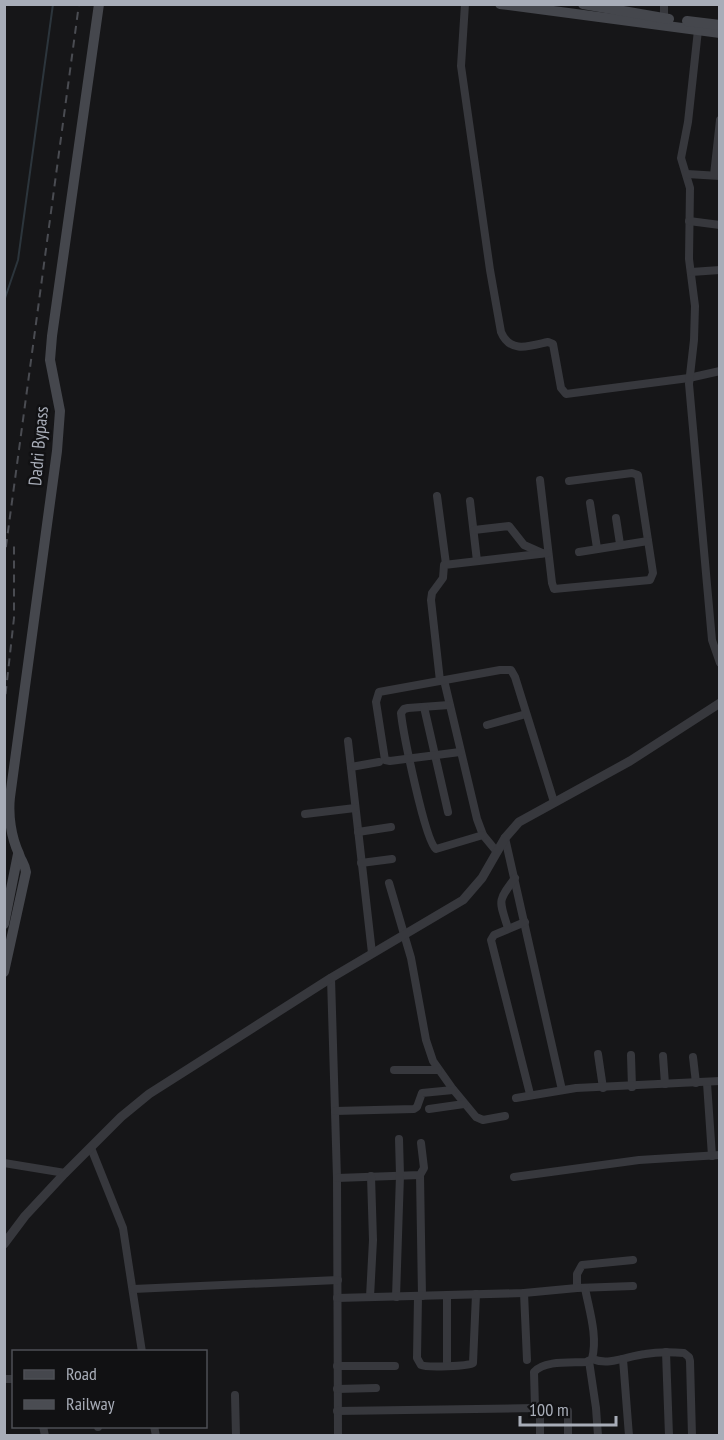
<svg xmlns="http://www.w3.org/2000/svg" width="724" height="1440" viewBox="0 0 724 1440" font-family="'PT Sans Narrow',sans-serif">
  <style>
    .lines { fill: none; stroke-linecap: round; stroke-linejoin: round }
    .stream { stroke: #2c353c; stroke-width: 2 }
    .minor { stroke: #37383d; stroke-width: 8 }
    .tertiary { stroke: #37383d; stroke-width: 9 }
    .secondary { stroke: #45474d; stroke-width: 10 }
    .rail { stroke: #4a4c52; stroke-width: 2; stroke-dasharray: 8 6; stroke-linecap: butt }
    .labels { text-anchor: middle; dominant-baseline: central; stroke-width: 5; stroke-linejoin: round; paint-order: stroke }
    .street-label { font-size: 18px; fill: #a8adb8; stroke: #111113 }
  </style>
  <rect width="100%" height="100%" fill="#161618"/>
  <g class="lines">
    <polyline class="stream" points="4,301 18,260 53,4"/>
    <g class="minor">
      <path d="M 465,4 L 461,66 L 463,80 L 490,270 L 501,332 C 510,354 530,346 548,342 L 553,344 L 561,388 L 566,394 L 689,378 L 720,371"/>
      <polyline points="664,20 664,4"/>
      <polyline points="698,30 688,122 681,158 690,188 689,259 695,306 694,340 689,384 712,640 720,663"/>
      <polyline points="687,174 720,176"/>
      <polyline points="714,175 720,120"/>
      <polyline points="689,221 720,225"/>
      <polyline points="691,272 720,270"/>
      <polyline points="540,480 552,583 554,589 650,580 653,573 638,475 632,473 569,481"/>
      <polyline points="437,496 446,564"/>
      <polyline points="470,501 477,561"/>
      <polyline points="590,503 597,548"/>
      <polyline points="616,518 620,544"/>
      <polyline points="474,530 509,526 524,545 542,553"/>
      <polyline points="579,552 648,541"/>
      <polyline points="444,680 477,819 483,835 497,852"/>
      <polyline points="440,681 431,600 432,593 443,578 444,565 548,553"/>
      <path d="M 449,705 L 408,708 L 404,709 L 401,713 C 403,732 425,841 436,849 L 483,835"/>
      <polyline points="424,707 448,812"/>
      <polyline points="487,725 526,714"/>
      <polyline points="348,741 372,953"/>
      <polyline points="460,752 390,761 385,760 376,702 379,692 500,670 511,670 515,677 554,802"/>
      <polyline points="351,767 379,762"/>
      <polyline points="305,814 355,808"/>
      <polyline points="358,832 391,827"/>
      <polyline points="505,838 562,1090"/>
      <polyline points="361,863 392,859"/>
      <polyline points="389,883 411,958 426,1040 433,1061 452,1088 476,1117 483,1120 505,1116"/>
      <polyline points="525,922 494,935 491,940 530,1094"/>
      <path d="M 508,928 C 499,900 497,902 515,878"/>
      <polyline points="331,978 337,1178 338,1436"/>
      <polyline points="598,1054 603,1088"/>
      <polyline points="631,1055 632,1087"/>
      <polyline points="663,1056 665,1084"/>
      <polyline points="693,1057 696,1083"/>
      <polyline points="394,1070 438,1070"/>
      <polyline points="707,1083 712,1156"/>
      <polyline points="516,1098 576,1088 720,1081"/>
      <polyline points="429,1109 464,1104"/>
      <polyline points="335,1111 414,1109 417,1107 422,1093 453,1090"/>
      <polyline points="91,1148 123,1228 142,1352"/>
      <polyline points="4,1163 65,1173"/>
      <polyline points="420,1175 422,1296"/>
      <polyline points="514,1177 639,1160 720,1155"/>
      <polyline points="337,1178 420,1175 424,1168 421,1143"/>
      <polyline points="577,1288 577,1274 582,1265 633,1260"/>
      <polyline points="133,1289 338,1280"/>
      <polyline points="524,1293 527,1360"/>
      <polyline points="447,1295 447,1365"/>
      <path d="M 418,1296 L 417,1358 L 421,1365 C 427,1368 469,1366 473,1363 L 476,1294"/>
      <polyline points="370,1297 373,1240 371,1176"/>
      <polyline points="396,1297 400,1175 399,1139"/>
      <polyline points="337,1298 524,1293 577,1288 633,1286"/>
      <polyline points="666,1352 669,1436"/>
      <path d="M 592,1359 C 609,1366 628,1356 645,1354 C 657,1352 671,1352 684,1353 L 689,1357 L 690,1361 L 692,1436"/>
      <polyline points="623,1359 629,1436"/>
      <polyline points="589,1361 596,1408 598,1436"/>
      <polyline points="337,1366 395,1366"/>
      <polyline points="4,1379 14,1379"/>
      <polyline points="337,1389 376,1388"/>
      <polyline points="235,1395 236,1436"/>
      <path d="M 535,1408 L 534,1372 C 544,1360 572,1363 586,1362 L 592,1359 C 598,1336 589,1310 585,1288"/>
      <polyline points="337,1411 535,1408 540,1412 540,1436"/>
      <polyline points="43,1426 45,1436"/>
      <polyline points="98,1426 98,1427"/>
      <polyline points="154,1426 156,1436"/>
      <polyline points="568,1436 568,1411"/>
    </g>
    <polyline class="tertiary" points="4,1244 25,1216 65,1173 121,1117 149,1094 331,978 463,900 482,878 505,838 519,822 630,761 720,703"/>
    <g class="secondary">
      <polyline points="500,4 720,33"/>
      <polyline points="583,4 669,19"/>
      <polyline points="687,21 720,25"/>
      <polyline points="4,924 18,854"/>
      <path d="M 4,972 L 26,872 C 25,864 21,861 19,854 C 11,837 8,815 10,797 L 57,451 L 60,411 L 50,360 L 52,336 L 99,4"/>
    </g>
    <g class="rail">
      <polyline points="4,561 79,4"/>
      <polyline points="4,708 14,618 14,544"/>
    </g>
  </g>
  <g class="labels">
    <g class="street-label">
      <text transform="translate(38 446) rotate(-85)">Dadri Bypass</text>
    </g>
  </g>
  <rect width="724" height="1440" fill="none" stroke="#a8adb8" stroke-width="12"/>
  <rect x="12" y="1350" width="195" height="78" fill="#111113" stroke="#4d4f55" stroke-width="1.5"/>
  <rect x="24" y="1370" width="30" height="9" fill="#45474d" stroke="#4d4f55" stroke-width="1.5"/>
  <text x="66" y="1380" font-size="18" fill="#a8adb8">Road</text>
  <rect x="24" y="1400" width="30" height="9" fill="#4a4c52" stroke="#4d4f55" stroke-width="1.5"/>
  <text x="66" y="1410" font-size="18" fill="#a8adb8">Railway</text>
  <path d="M520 1416v9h96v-9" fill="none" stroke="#a8adb8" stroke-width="3"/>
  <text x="529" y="1416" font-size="18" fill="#a8adb8" stroke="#111113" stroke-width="4.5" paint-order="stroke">100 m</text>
</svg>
